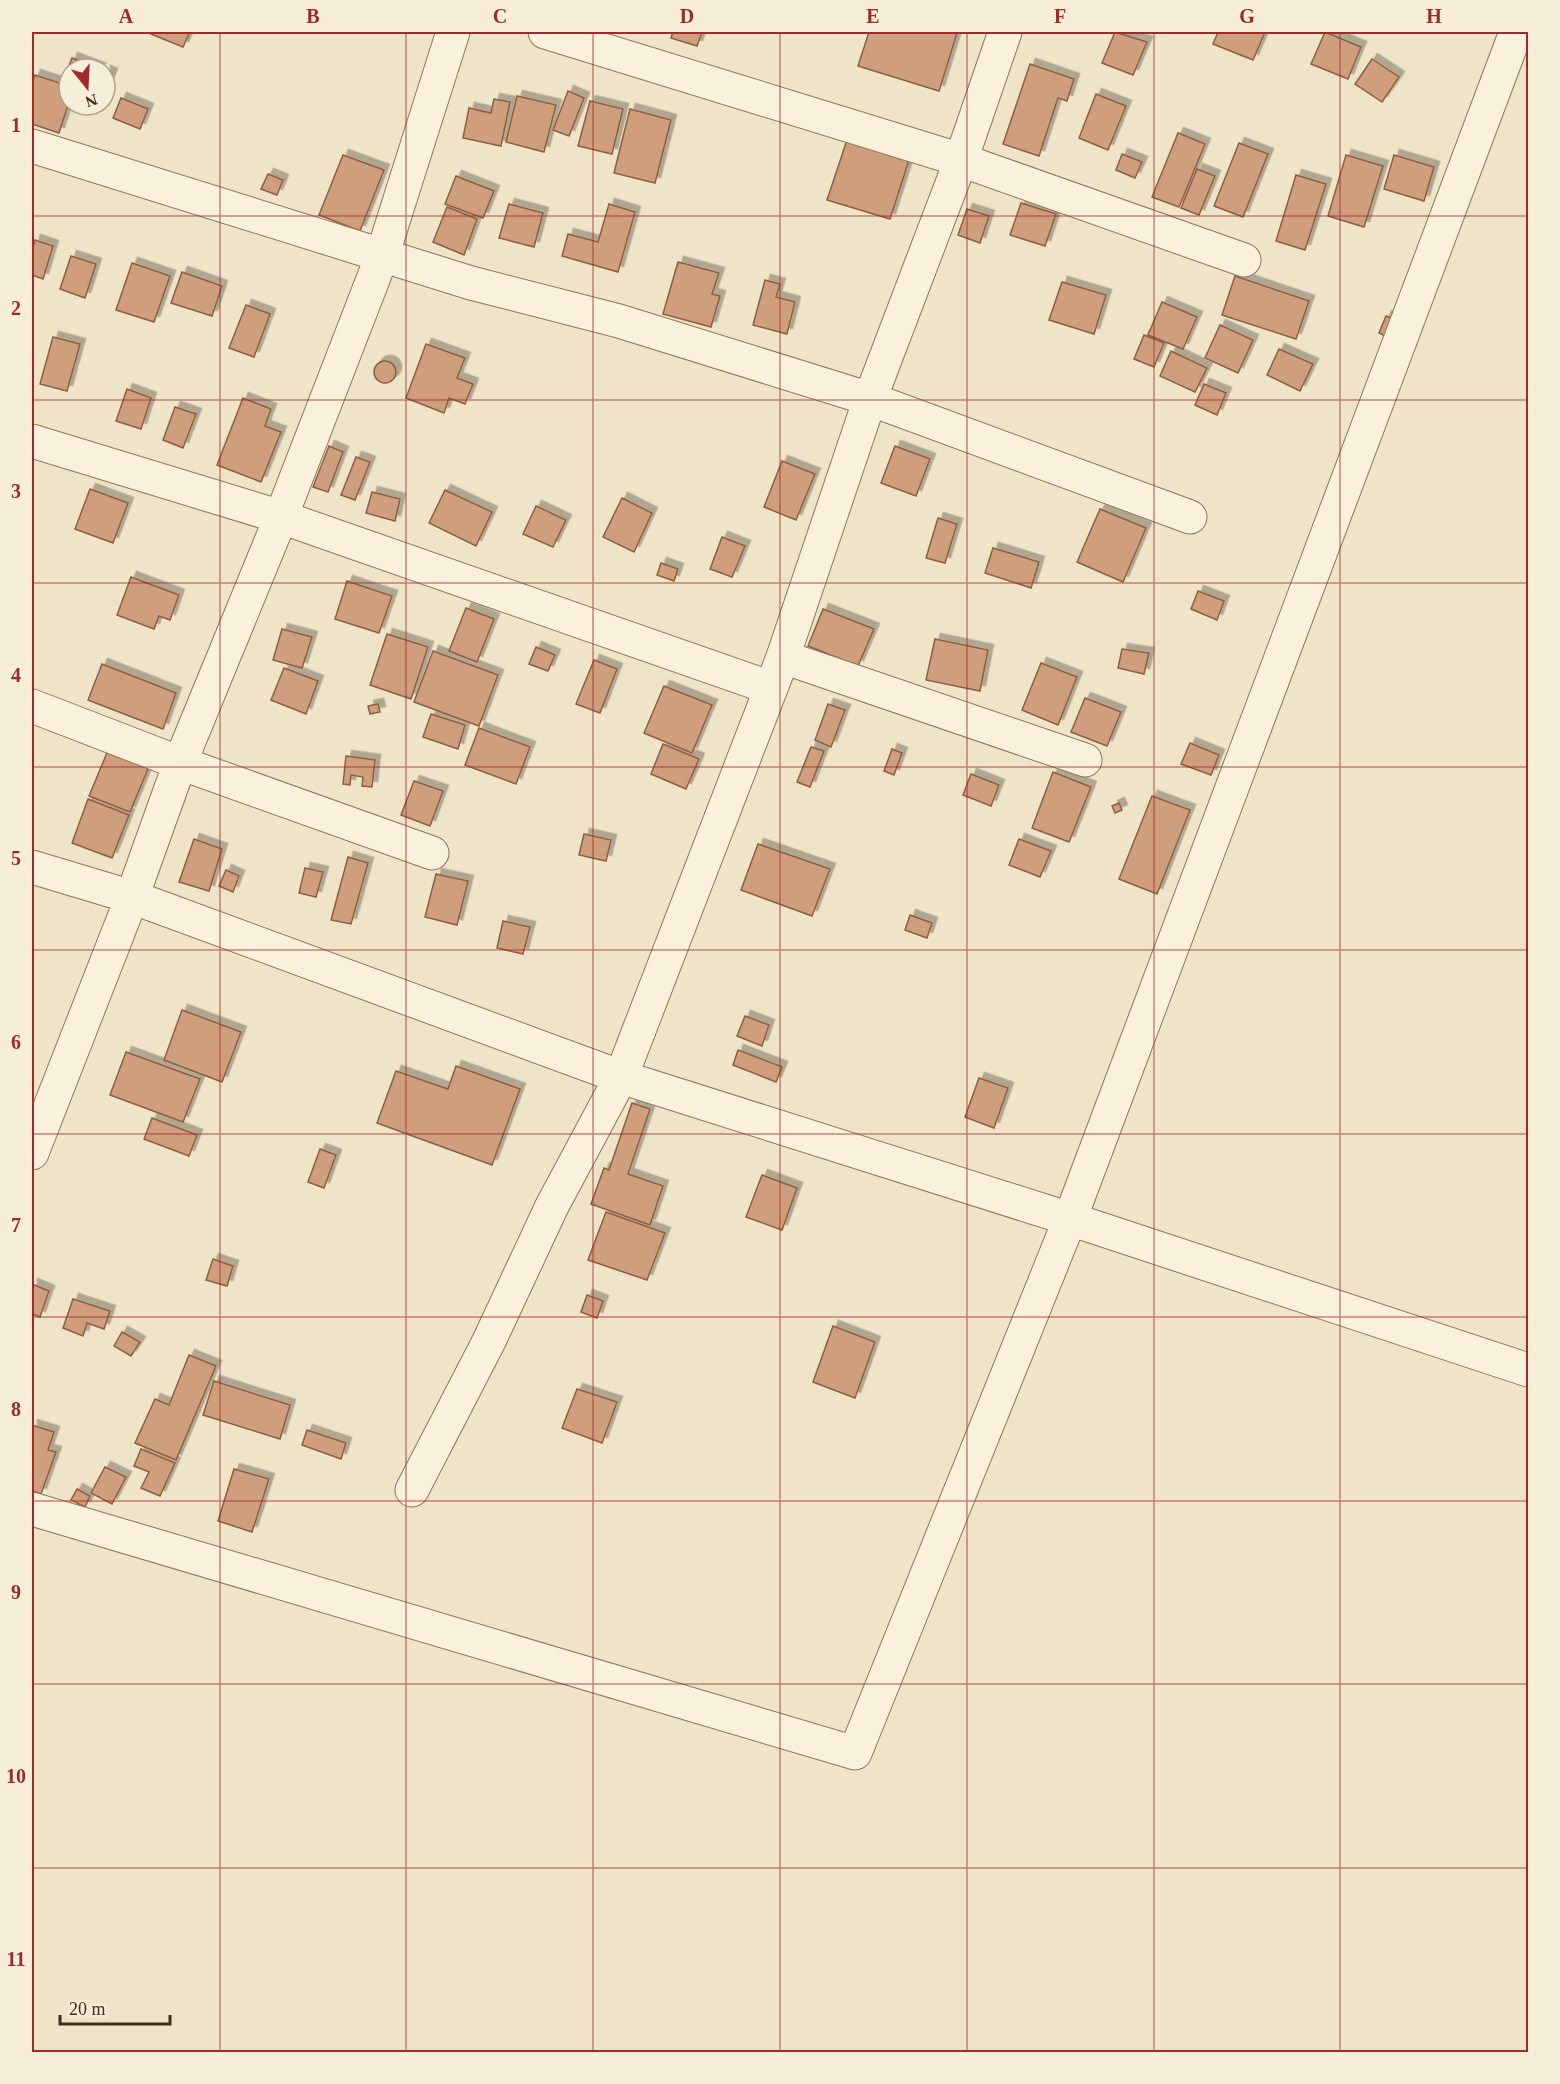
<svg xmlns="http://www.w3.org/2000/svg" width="1560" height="2084" viewBox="0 0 1560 2084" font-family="'Times New Roman',serif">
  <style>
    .building { fill: #cf9f7d; stroke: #8d5f41; stroke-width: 1.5; filter: url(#shadow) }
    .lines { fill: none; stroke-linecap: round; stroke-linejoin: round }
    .minor-casing { stroke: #8d765c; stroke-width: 35 }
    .minor { stroke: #faf1dc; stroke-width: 33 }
    .grid { fill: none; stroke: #9e2a2b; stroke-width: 1.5; stroke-opacity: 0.55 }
    .neatline { fill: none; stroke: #9e2a2b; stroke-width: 2 }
    .grid-label { font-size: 20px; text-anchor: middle; font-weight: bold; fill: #9e2a2b }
  </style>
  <defs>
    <filter id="shadow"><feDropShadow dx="5.5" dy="-5.5" stdDeviation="0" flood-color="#0004"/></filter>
  </defs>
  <rect width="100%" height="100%" fill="#f0e4c8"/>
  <g class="building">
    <polygon points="146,32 190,32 183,47"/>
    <polygon points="673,32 702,32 697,46 671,38"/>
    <polygon points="869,32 951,32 957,33 939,91 858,66"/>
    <polygon points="1115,32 1147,42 1133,75 1102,63"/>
    <polygon points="1218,32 1265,32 1253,60 1213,44"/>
    <polygon points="1325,32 1361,47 1348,79 1311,64"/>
    <polygon points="72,58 101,69 69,69 69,80 64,78"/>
    <polygon points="1372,59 1399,77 1382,102 1355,84"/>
    <polygon points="1030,64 1074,79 1067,101 1058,98 1039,156 1003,144"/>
    <polygon points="105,71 112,74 105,92"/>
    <polygon points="35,75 69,86 69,102 59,133 32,124 32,84"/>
    <polygon points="568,91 584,98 569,136 553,130"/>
    <polygon points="1096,94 1126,106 1108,150 1079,138"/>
    <polygon points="517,96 556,105 544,152 506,142"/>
    <polygon points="121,98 148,109 140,129 113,118"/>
    <polygon points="494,99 510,102 501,146 463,138 469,108 491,113"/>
    <polygon points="590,101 623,109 612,154 578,146"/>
    <polygon points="77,105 100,105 97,113"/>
    <polygon points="630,109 671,120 655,183 614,173"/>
    <polygon points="1178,133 1205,144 1179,207 1152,197"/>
    <polygon points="848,137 910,157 890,219 827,200"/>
    <polygon points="1239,143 1268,154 1243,217 1214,206"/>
    <polygon points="1122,154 1142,162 1135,178 1116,170"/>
    <polygon points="343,155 384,170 360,231 319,215"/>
    <polygon points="1346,155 1383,166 1364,227 1328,216"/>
    <polygon points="1394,155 1434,167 1424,201 1384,189"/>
    <polygon points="1197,169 1215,176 1199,215 1181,208"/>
    <polygon points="268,174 283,180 277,195 261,189"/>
    <polygon points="1296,175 1326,184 1305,250 1276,241"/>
    <polygon points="456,176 494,191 483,218 445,204"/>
    <polygon points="1021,203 1056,214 1045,246 1010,235"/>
    <polygon points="509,204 543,213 534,247 499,238"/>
    <polygon points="609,204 635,212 618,272 562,256 568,234 598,242"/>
    <polygon points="447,207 477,219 464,255 433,242"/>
    <polygon points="967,209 989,216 980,243 958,235"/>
    <polygon points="35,240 53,246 43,279 32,275 32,251"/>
    <polygon points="71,256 96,264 85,298 60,289"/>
    <polygon points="678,262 719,273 712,294 720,296 711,327 663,314"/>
    <polygon points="132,263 170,276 154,322 116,310"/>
    <polygon points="182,272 222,286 212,316 171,303"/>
    <polygon points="1235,276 1309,301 1296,339 1222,315"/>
    <polygon points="765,280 780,284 776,297 795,302 787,334 753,325"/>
    <polygon points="1062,282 1106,295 1094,334 1049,320"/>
    <polygon points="1162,302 1197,317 1183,349 1148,335"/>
    <polygon points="246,305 270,314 254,357 229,348"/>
    <polygon points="1386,316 1409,326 1401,344 1379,333"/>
    <polygon points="1220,325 1253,340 1238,373 1205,358"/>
    <polygon points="1144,335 1164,343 1154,367 1134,359"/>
    <polygon points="53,337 80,344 67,391 40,384"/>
    <polygon points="426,344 465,358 457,378 473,384 465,404 449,398 444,413 406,398"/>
    <polygon points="1279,349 1313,364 1300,391 1267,375"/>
    <polygon points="1171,351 1207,368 1195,392 1160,376"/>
    <circle cx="385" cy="372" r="11"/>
    <polygon points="1204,384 1226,393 1217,415 1195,405"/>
    <polygon points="127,389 151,398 141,429 116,421"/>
    <polygon points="243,398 271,409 265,426 281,432 261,482 217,465"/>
    <polygon points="175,407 196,414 183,448 163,440"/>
    <polygon points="329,446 343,452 328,492 313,487"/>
    <polygon points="895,446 930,459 916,496 881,483"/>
    <polygon points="356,457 370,462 355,500 341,495"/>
    <polygon points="782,461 815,474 796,520 764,507"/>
    <polygon points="90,489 128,503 113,543 75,529"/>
    <polygon points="445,490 492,512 476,546 429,523"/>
    <polygon points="372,492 400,499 395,521 366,513"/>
    <polygon points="622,498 652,513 634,552 603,537"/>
    <polygon points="536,506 566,520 553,547 523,534"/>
    <polygon points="1100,509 1146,528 1123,582 1077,562"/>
    <polygon points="938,518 957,524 945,563 926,558"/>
    <polygon points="722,537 745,546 732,577 710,569"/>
    <polygon points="993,548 1039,562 1031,588 985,573"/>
    <polygon points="661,563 678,569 674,581 657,575"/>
    <polygon points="131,577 179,595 170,620 159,616 154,629 117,615"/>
    <polygon points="347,581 392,596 379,633 335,619"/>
    <polygon points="1198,591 1224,601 1217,620 1191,609"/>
    <polygon points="466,608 494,619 477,662 449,651"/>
    <polygon points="823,609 874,629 858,666 808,646"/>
    <polygon points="282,629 312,637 302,668 273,660"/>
    <polygon points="387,634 428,647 411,699 370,685"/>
    <polygon points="935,639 988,650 980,691 926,680"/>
    <polygon points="536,647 555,655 548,671 529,664"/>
    <polygon points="1122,649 1149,653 1144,674 1118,668"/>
    <polygon points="433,651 498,675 479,726 414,702"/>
    <polygon points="594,660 617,669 600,713 576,704"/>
    <polygon points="1041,663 1077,677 1058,725 1022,710"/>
    <polygon points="102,664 176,693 163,729 88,700"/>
    <polygon points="284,668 318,681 306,714 271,700"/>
    <polygon points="664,686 712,705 692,753 644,733"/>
    <polygon points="1085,698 1121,712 1107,746 1071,732"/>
    <polygon points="378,704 380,712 370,714 368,706"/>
    <polygon points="828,704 845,710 831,747 815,740"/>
    <polygon points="431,714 465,725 458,749 423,737"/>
    <polygon points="479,728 530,747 516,784 465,765"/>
    <polygon points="1190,743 1219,755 1211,775 1181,764"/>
    <polygon points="663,744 699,759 686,789 651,774"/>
    <polygon points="811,747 824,751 810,787 797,782"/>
    <polygon points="109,748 150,764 130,812 89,796"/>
    <polygon points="892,749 902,753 894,775 884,771"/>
    <polygon points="346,756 375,760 372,787 362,786 363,777 351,775 350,785 343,784"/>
    <polygon points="1053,772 1091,787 1069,842 1032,828"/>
    <polygon points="971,774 999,785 991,806 963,795"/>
    <polygon points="414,781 443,791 430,826 401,815"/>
    <polygon points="1152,796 1190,810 1157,894 1119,879"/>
    <polygon points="88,799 129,815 112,858 72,843"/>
    <polygon points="1119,803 1122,810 1115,813 1112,806"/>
    <polygon points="584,834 611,840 606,861 579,855"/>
    <polygon points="194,839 222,849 209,891 179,882"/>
    <polygon points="1019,839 1051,851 1040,877 1009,865"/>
    <polygon points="758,844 830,869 812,916 741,890"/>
    <polygon points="348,857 368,863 351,924 331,920"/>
    <polygon points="305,868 323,872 316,897 299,893"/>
    <polygon points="226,870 239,876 233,892 219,886"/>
    <polygon points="436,874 468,881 457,925 425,917"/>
    <polygon points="910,915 932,923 927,938 905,930"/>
    <polygon points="503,921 530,927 523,954 497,948"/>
    <polygon points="182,1010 241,1032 222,1082 164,1060"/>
    <polygon points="745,1016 769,1025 762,1046 737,1036"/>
    <polygon points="738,1050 782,1067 776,1082 733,1065"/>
    <polygon points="126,1052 200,1079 183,1122 110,1095"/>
    <polygon points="456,1066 520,1089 492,1165 377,1123 396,1071 448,1089"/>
    <polygon points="979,1078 1008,1088 994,1128 965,1117"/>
    <polygon points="632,1103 650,1109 628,1174 663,1186 650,1225 591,1204 604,1168 609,1170"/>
    <polygon points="152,1118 197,1135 189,1156 144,1139"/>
    <polygon points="320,1149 336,1155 324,1188 308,1182"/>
    <polygon points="762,1175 797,1188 782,1230 746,1217"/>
    <polygon points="606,1212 665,1233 647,1280 588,1260"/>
    <polygon points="213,1259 233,1266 227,1286 206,1280"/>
    <polygon points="32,1284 49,1291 40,1317 32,1314"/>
    <polygon points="587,1295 603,1301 597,1318 581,1312"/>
    <polygon points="73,1299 110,1311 104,1329 87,1323 83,1336 63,1328"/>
    <polygon points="833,1326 875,1342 855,1398 813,1382"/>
    <polygon points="122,1332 140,1342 131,1356 114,1346"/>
    <polygon points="189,1355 216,1366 176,1460 135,1443 155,1399 169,1405"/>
    <polygon points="214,1381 290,1405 280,1439 203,1415"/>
    <polygon points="577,1389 617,1402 602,1443 562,1428"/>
    <polygon points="32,1425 54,1432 48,1450 56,1452 41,1494 32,1491"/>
    <polygon points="307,1430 346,1443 341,1459 302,1445"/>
    <polygon points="141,1449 175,1463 160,1496 141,1488 149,1472 134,1466"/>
    <polygon points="105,1467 126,1477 112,1504 91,1493"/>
    <polygon points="234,1469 269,1479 252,1532 218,1521"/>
    <polygon points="77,1489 90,1496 85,1507 71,1500"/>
  </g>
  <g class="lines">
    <defs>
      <g id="minor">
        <polyline points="545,32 961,160 1244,260"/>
        <polyline points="32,146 471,283 619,321 870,399 1190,517"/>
        <polyline points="32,441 281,517 771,688"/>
        <polyline points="783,657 1085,760"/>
        <polyline points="32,706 180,763 432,853"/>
        <polyline points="32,867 132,897 621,1077 1070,1219 1528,1370"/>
        <polyline points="32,1153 132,897 180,763 281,517 382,256 453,32"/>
        <polyline points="412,1490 489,1341 552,1206 621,1077 783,657 870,399 961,160 1005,32"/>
        <polyline points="32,1509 855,1753 1070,1219 1516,32"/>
      </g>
    </defs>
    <use href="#minor" class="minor-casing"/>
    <use href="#minor" class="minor"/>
  </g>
  <path class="grid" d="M 220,32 L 220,2052M 406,32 L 406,2052M 593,32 L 593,2052M 780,32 L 780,2052M 967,32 L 967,2052M 1154,32 L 1154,2052M 1340,32 L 1340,2052M 32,216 L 1528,216M 32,400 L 1528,400M 32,583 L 1528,583M 32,767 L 1528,767M 32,950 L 1528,950M 32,1134 L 1528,1134M 32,1317 L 1528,1317M 32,1501 L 1528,1501M 32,1684 L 1528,1684M 32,1868 L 1528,1868"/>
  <rect width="1560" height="2084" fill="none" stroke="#f7eed8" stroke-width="66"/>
  <g transform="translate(87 87) rotate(162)"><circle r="28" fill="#f7eed8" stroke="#ada18e" stroke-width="1.5"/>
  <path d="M0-4.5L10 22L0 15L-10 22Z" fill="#9e2a2b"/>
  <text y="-9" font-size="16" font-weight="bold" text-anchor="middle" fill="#3d2e20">N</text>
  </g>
  <path d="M60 2015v9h110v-9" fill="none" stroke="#3d2e20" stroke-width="3"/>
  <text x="69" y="2015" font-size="18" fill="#3d2e20" stroke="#f7eed8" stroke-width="4.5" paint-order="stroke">20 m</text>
  <rect x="33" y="33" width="1494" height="2018" class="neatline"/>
  <g class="grid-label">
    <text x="126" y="23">A</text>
    <text x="313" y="23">B</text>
    <text x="500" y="23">C</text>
    <text x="687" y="23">D</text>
    <text x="873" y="23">E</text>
    <text x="1060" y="23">F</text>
    <text x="1247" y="23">G</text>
    <text x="1434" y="23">H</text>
    <text x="16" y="132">1</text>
    <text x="16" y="315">2</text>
    <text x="16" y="498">3</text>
    <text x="16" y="682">4</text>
    <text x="16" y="865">5</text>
    <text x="16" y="1049">6</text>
    <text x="16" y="1232">7</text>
    <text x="16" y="1416">8</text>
    <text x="16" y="1599">9</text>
    <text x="16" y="1783">10</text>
    <text x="16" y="1966">11</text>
  </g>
</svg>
